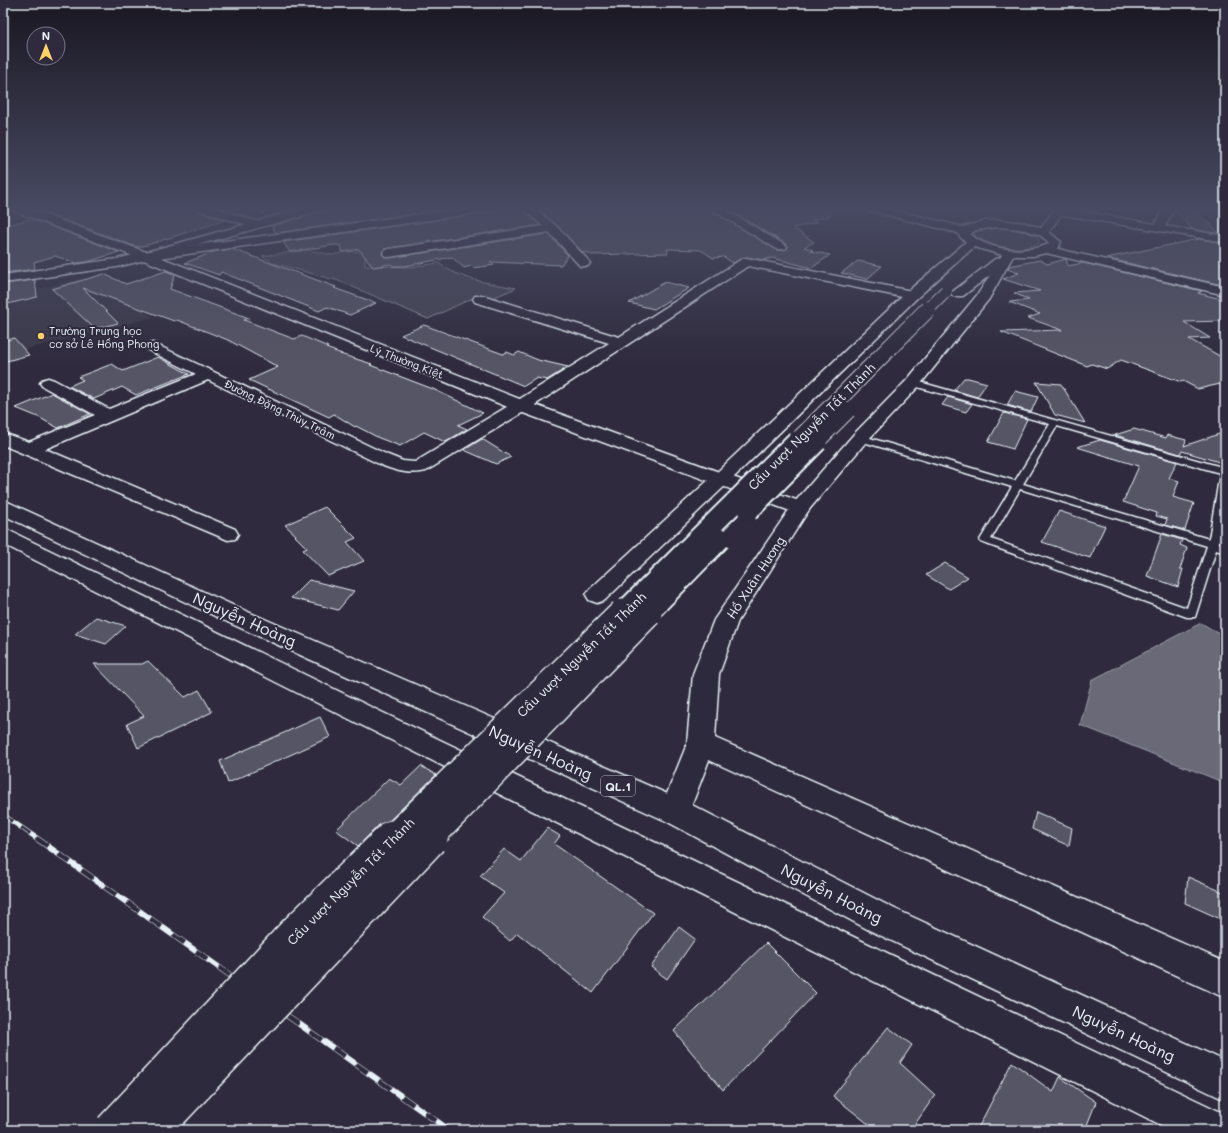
<svg xmlns="http://www.w3.org/2000/svg" width="1228" height="1133" viewBox="0 0 1228 1133" font-family="Mali,sans-serif">
  <style>
    .built { fill: #3b3749 }
    .green { fill: #464455; stroke: #979aa6 }
    .water { fill: #696978; stroke: #9c9fab }
    .building { fill: #575565; stroke: #e8f1f8 }
    .lines { fill: none; stroke-linecap: round; stroke-linejoin: round }
    .service-casing { stroke: #e8f1f8; stroke-width: 3 }
    .minor-casing { stroke: #e8f1f8; stroke-width: 3 }
    .tertiary-casing { stroke: #e8f1f8; stroke-width: 3 }
    .secondary-casing { stroke: #e8f1f8; stroke-width: 3 }
    .trunk-casing { stroke: #e8f1f8; stroke-width: 3 }
    .service { fill: #2f2a3d; fill-rule: evenodd }
    .minor { fill: #2f2a3d; fill-rule: evenodd }
    .tertiary { fill: #2f2a3d; fill-rule: evenodd }
    .secondary { fill: #2f2a3d; fill-rule: evenodd }
    .trunk { fill: #2f2a3d; fill-rule: evenodd }
    .rail-far1-casing { stroke: #e8f1f8; stroke-width: 5 }
    .rail-casing { stroke: #e8f1f8; stroke-width: 6 }
    .rail-far1 { stroke: #2f2a3d; stroke-width: 3.5; stroke-dasharray: 11; stroke-linecap: butt }
    .rail { stroke: #2f2a3d; stroke-width: 5; stroke-dasharray: 14; stroke-linecap: butt }
    .secondary-bridge-far4-casing { stroke: #e8f1f8; stroke-width: 14; stroke-linecap: butt }
    .secondary-bridge-far3-casing { stroke: #e8f1f8; stroke-width: 18; stroke-linecap: butt }
    .secondary-bridge-far2-casing { stroke: #e8f1f8; stroke-width: 24; stroke-linecap: butt }
    .secondary-bridge-far1-casing { stroke: #e8f1f8; stroke-width: 30; stroke-linecap: butt }
    .secondary-bridge-casing { stroke: #e8f1f8; stroke-width: 38; stroke-linecap: butt }
    .secondary-bridge-far4 { stroke: #2f2a3d; stroke-width: 12 }
    .secondary-bridge-far3 { stroke: #2f2a3d; stroke-width: 16 }
    .secondary-bridge-far2 { stroke: #2f2a3d; stroke-width: 20 }
    .secondary-bridge-far1 { stroke: #2f2a3d; stroke-width: 27 }
    .secondary-bridge { stroke: #2f2a3d; stroke-width: 35 }
    .poi-dot { fill: #ffd166; stroke: #2f2a3d; stroke-width: 1.5 }
    .labels { text-anchor: middle; dominant-baseline: central; stroke-width: 4; stroke-linejoin: round; paint-order: stroke }
    .far-poi-label { font-size: 11px; fill: #e8f1f8; stroke: #2f2a3d; text-anchor: start }
    .far-street-label { font-size: 11px; fill: #e8f1f8; stroke: #2f2a3d }
    .shield { fill: #2f2a3d; stroke: #b0b5c0; stroke-width: 1 }
    .shield-label { font-size: 12px; font-weight: bold; fill: #e8f1f8 }
    .street-label { font-size: 13px; fill: #e8f1f8; stroke: #2f2a3d }
    .near-street-label { font-size: 16px; fill: #e8f1f8; stroke: #2f2a3d }
  </style>
  <rect width="100%" height="100%" fill="#2f2a3d"/>
  <filter id="ink" filterUnits="userSpaceOnUse"><feTurbulence type="fractalNoise" baseFrequency=".025" numOctaves="2"/><feDisplacementMap in="SourceGraphic" scale="8" xChannelSelector="R" yChannelSelector="G"/><feConvolveMatrix kernelMatrix="1 2 1 2 8 2 1 2 1" color-interpolation-filters="sRGB"/></filter>
  <g filter="url(#ink)">
    <polygon class="built" points="78,279 102,289 154,317 3,355 3,297"/>
    <g class="green">
      <path d="M 992,227 C 1007,227 1029,227 1039,240 L 1039,243 C 1022,253 990,247 975,236 L 974,233 L 983,228 Z"/>
      <path d="M 307,250 L 333,255 L 344,252 L 365,251 L 365,266 L 410,267 L 439,263 C 460,280 490,283 516,288 L 490,299 L 475,297 L 428,319 L 339,281 L 273,263 L 262,256 Z"/>
    </g>
    <polygon class="water" points="1201,623 1225,637 1225,783 1080,725 1092,680"/>
    <g class="building">
      <polygon points="69,208 196,208 198,211 225,220 147,245 137,247 48,214"/>
      <polygon points="221,208 249,208 249,212 240,215"/>
      <polygon points="259,208 298,208 266,217"/>
      <polygon points="325,208 452,208 276,233 272,226 323,211"/>
      <polygon points="499,208 521,208 540,225 389,248 384,249 382,254 385,257 389,258 548,234 568,255 561,265 490,262 494,265 473,268 471,266 464,268 452,257 405,266 393,266 391,264 373,267 359,249 343,252 340,245 334,245 290,252 283,242 493,212"/>
      <polygon points="537,208 708,208 777,250 785,250 788,247 786,244 726,208 829,208 830,216 812,220 818,222 793,228 814,242 804,247 813,250 810,251 830,255 812,268 772,258 763,260 746,257 733,263 724,257 713,258 701,250 667,249 668,253 592,255 586,252 583,253 557,225"/>
      <polygon points="1176,208 1196,210 1205,221 1207,221 1220,234 1192,229 1175,211"/>
      <polygon points="31,219 119,252 87,262 76,263 55,256 34,262 35,269 3,273 3,226"/>
      <polygon points="1199,239 1225,243 1225,260 1220,264 1225,265 1225,280 1217,284 1106,258"/>
      <polygon points="232,249 336,287 334,288 376,303 350,315 327,307 319,311 221,272 219,275 185,263 216,251"/>
      <polygon points="1066,259 1068,266 1083,263 1202,291 1198,293 1225,300 1225,321 1184,322 1210,338 1189,339 1225,359 1225,383 1198,389 1183,381 1181,382 1121,360 1107,369 1092,364 1087,366 1001,332 1062,330 1028,318 1040,314 1009,302 1029,300 1014,293 1040,291 1003,279 1019,273 1007,269 1009,266 1040,260 1047,264"/>
      <polygon points="858,261 882,266 867,279 841,273"/>
      <polygon points="166,271 175,275 170,289 249,318 244,320 294,339 302,336 328,347 326,348 342,354 340,354 372,364 370,365 433,389 483,413 458,425 467,429 445,442 424,432 400,446 379,438 356,426 355,427 334,414 329,417 249,380 278,367 228,340 177,320 174,321 83,288 118,323 95,329 52,289 104,274 126,284"/>
      <polygon points="35,280 37,297 3,305 3,284"/>
      <polygon points="665,282 689,288 654,309 629,303"/>
      <polygon points="424,325 503,354 507,352 514,355 519,352 538,360 568,367 547,380 537,378 524,386 401,335"/>
      <polygon points="14,338 29,355 3,362 3,341"/>
      <polygon points="158,357 189,374 136,395 122,387 94,399 69,386 83,380 78,377 112,364 123,371"/>
      <polygon points="964,378 968,378 987,383 977,397 954,390"/>
      <polygon points="1036,382 1061,384 1085,423 1055,415"/>
      <polygon points="1015,391 1038,397 1031,412 1007,405"/>
      <polygon points="52,393 90,414 58,428 38,417 16,408"/>
      <polygon points="948,397 972,404 966,412 942,405"/>
      <polygon points="1004,413 1027,419 1013,449 988,442"/>
      <polygon points="1134,429 1166,438 1167,435 1186,440 1184,446 1225,432 1225,446 1219,462 1182,451 1180,454 1115,435"/>
      <polygon points="482,439 511,457 496,464 464,450"/>
      <polygon points="1100,440 1177,462 1169,478 1179,481 1173,497 1194,503 1185,530 1165,525 1167,519 1156,516 1157,513 1123,502 1139,466 1077,447"/>
      <polygon points="325,507 356,538 347,542 364,561 328,576 303,550 307,548 295,536 296,535 285,525"/>
      <polygon points="1059,511 1105,526 1090,558 1042,542"/>
      <polygon points="1162,534 1182,540 1180,545 1187,548 1180,569 1183,569 1178,587 1147,576"/>
      <polygon points="945,563 968,577 949,589 926,575"/>
      <polygon points="309,580 354,591 338,610 291,598"/>
      <polygon points="96,617 126,626 106,644 75,634"/>
      <polygon points="148,661 185,697 199,690 212,712 138,748 127,724 144,716 94,664 142,664"/>
      <polygon points="320,717 330,737 228,783 220,761"/>
      <polygon points="421,766 436,775 390,820 380,824 358,846 336,830 389,778 401,785"/>
      <polygon points="1036,812 1072,828 1069,846 1032,829"/>
      <polygon points="547,828 560,836 554,844 653,913 593,993 517,933 510,941 482,917 504,893 480,876 504,849 521,861"/>
      <polygon points="1188,877 1225,893 1225,921 1185,903"/>
      <polygon points="679,927 695,939 667,979 651,967"/>
      <polygon points="766,943 816,993 723,1090 674,1031"/>
      <polygon points="888,1027 912,1045 900,1063 935,1095 911,1130 876,1130 833,1096"/>
      <polygon points="1012,1062 1053,1092 1060,1077 1096,1102 1085,1130 977,1130"/>
    </g>
    <g class="lines">
      <defs>
        <path id="service" d="M 910,381 L 916,381 L 1225,468 L 1225,502 L 1219,543 L 1225,546 L 1225,553 L 1216,550 L 1195,617 L 1187,617 L 981,542 L 980,540 L 1012,487 L 857,440 L 856,438 L 857,436 L 863,436 L 1015,481 L 1050,424 L 910,385 ZM 1057,426 L 1220,473 L 1209,539 L 1023,484 ZM 1020,489 L 1207,546 L 1187,608 L 991,539 Z"/>
        <g id="minor">
          <polygon points="197,208 215,208 262,223 264,225 258,228 254,227 198,210"/>
          <polygon points="466,208 498,208 493,211 145,260 117,267 3,283 3,275 117,259 145,252"/>
          <polygon points="522,208 534,208 556,226 588,260 590,263 588,266 580,266 549,232 389,257 385,256 383,253 385,250 389,249 543,226"/>
          <polygon points="709,208 722,208 785,245 787,247 785,249 777,249"/>
          <polygon points="1062,208 1155,224 1164,208 1175,208 1165,226 1225,236 1225,242 1058,214 1053,211 1054,209"/>
          <path d="M 746,258 L 912,291 L 917,292 L 919,295 L 917,298 L 912,299 L 748,266 L 527,410 L 426,471 C 410,475 396,471 381,465 L 208,380 L 45,449 L 235,529 L 238,534 L 235,539 L 228,540 L 3,445 L 3,433 L 29,442 L 95,415 L 42,386 L 40,383 L 42,380 L 48,378 L 54,380 L 109,409 L 196,374 L 148,350 L 146,347 L 148,344 L 153,343 L 388,455 L 403,461 L 415,462 L 515,402 L 609,343 L 475,302 L 473,299 L 475,296 L 485,296 L 619,337 L 742,259 Z"/>
          <polygon points="800,502 807,504 810,508 738,621 719,674 715,738 1225,962 1225,998 709,760 686,820 675,824 664,820 660,811 687,744 693,674 714,620 793,504"/>
        </g>
        <polygon id="tertiary" points="11,208 27,208 146,252 305,208 324,208 323,210 157,256 527,402 807,504 810,508 807,512 800,514 793,512 515,410 141,259 12,210"/>
        <path id="secondary" d="M 866,208 L 886,208 L 963,227 L 985,221 L 998,220 L 1025,223 L 1041,228 L 1055,208 L 1066,208 L 1049,232 L 1061,242 L 1058,249 L 1225,287 L 1225,295 L 1046,253 L 1033,256 L 1013,256 L 989,299 L 919,386 L 866,442 L 807,512 L 800,514 L 793,512 L 790,508 L 793,504 L 854,434 L 907,380 L 978,294 L 990,275 L 963,296 L 953,296 L 951,293 L 995,259 L 1000,258 L 1002,255 L 974,247 L 917,298 L 728,483 L 605,600 L 597,603 L 589,600 L 586,595 L 589,590 L 714,475 L 907,292 L 966,242 L 960,237 L 958,233 L 867,210 ZM 998,227 C 1012,228 1042,230 1049,244 C 1025,254 989,251 970,234 L 976,230 Z"/>
        <g id="trunk">
          <polygon points="3,501 10,503 239,608 686,802 893,908 1225,1061 1225,1100 869,930 664,820 223,620 3,515"/>
          <polygon points="3,530 10,531 375,709 1225,1114 1225,1130 1171,1130 357,723 3,544"/>
        </g>
      </defs>
      <use href="#service" class="service-casing"/>
      <use href="#minor" class="minor-casing"/>
      <use href="#tertiary" class="tertiary-casing"/>
      <use href="#secondary" class="secondary-casing"/>
      <use href="#trunk" class="trunk-casing"/>
      <use href="#service" class="service"/>
      <use href="#minor" class="minor"/>
      <use href="#tertiary" class="tertiary"/>
      <use href="#secondary" class="secondary"/>
      <use href="#trunk" class="trunk"/>
      <defs>
        <polyline id="rail-far1" points="3,815 38,839"/>
        <polyline id="rail" points="36,838 449,1130"/>
      </defs>
      <use href="#rail-far1" class="rail-far1-casing"/>
      <use href="#rail" class="rail-casing"/>
      <use href="#rail-far1" class="rail-far1"/>
      <use href="#rail" class="rail"/>
      <defs>
        <polyline id="secondary-bridge-far4" points="927,310 946,291"/>
        <g id="secondary-bridge-far3">
          <polyline points="796,442 928,309"/>
          <polyline points="816,442 848,410"/>
        </g>
        <g id="secondary-bridge-far2">
          <polyline points="748,511 817,441"/>
          <polyline points="622,614 797,441"/>
          <polyline points="647,614 720,539"/>
        </g>
        <g id="secondary-bridge-far1">
          <polyline points="392,839 623,613"/>
          <polyline points="429,839 648,613"/>
        </g>
        <g id="secondary-bridge">
          <polyline points="112,1130 298,931 393,838"/>
          <polyline points="153,1130 430,838"/>
        </g>
      </defs>
      <use href="#secondary-bridge-far4" class="secondary-bridge-far4-casing"/>
      <use href="#secondary-bridge-far3" class="secondary-bridge-far3-casing"/>
      <use href="#secondary-bridge-far2" class="secondary-bridge-far2-casing"/>
      <use href="#secondary-bridge-far1" class="secondary-bridge-far1-casing"/>
      <use href="#secondary-bridge" class="secondary-bridge-casing"/>
      <use href="#secondary-bridge-far4" class="secondary-bridge-far4"/>
      <use href="#secondary-bridge-far3" class="secondary-bridge-far3"/>
      <use href="#secondary-bridge-far2" class="secondary-bridge-far2"/>
      <use href="#secondary-bridge-far1" class="secondary-bridge-far1"/>
      <use href="#secondary-bridge" class="secondary-bridge"/>
    </g>
  </g>
  <linearGradient id="sky" x2="0" y2="1"><stop stop-color="#1a1722"/><stop offset="0.57" stop-color="#474a62"/><stop offset="1" stop-color="#474a62" stop-opacity="0"/></linearGradient>
  <rect width="1228" height="367" fill="url(#sky)"/>
  <circle class="poi-dot" cx="41" cy="336" r="4"/>
  <g class="labels">
    <g class="far-poi-label">
      <text x="49" y="330">Trường Trung học<tspan x="49" dy="13">cơ sở Lê Hồng Phong</tspan></text>
    </g>
    <g class="far-street-label">
      <text transform="translate(407 361) rotate(21)">Lý Thường Kiệt</text>
      <text transform="translate(280 409) rotate(26)">Đường Đặng Thùy Trâm</text>
    </g>
    <rect class="shield" x="601" y="776" width="34" height="20" rx="3"/>
    <g class="shield-label">
      <text x="618" y="786">QL.1</text>
    </g>
    <g class="street-label">
      <text transform="translate(811 426) rotate(-45)">Cầu vượt Nguyễn Tất Thành</text>
      <text transform="translate(755 577) rotate(-57)">Hồ Xuân Hương</text>
      <text transform="translate(581 654) rotate(-44)">Cầu vượt Nguyễn Tất Thành</text>
      <text transform="translate(350 881) rotate(-45)">Cầu vượt Nguyễn Tất Thành</text>
    </g>
    <g class="near-street-label">
      <text transform="translate(245 619) rotate(24)">Nguyễn Hoàng</text>
      <text transform="translate(541 752) rotate(24)">Nguyễn Hoàng</text>
      <text transform="translate(832 893) rotate(27)">Nguyễn Hoàng</text>
      <text transform="translate(1124 1033) rotate(25)">Nguyễn Hoàng</text>
    </g>
  </g>
  <rect width="1228" height="1133" fill="none" stroke="#2f2a3d" stroke-width="16"/>
  <rect x="8" y="8" width="1212" height="1117" fill="none" stroke="#e8f1f8" stroke-width="1.5" filter="url(#ink)"/>
  <g transform="translate(46 46)"><circle r="19" fill="#2f2a3d" stroke="#797a88"/>
  <path d="M0-3L7 15L0 10L-7 15Z" fill="#ffd166"/>
  <text y="-6" font-size="11" font-weight="bold" text-anchor="middle" fill="#e8f1f8">N</text>
  </g>
</svg>
